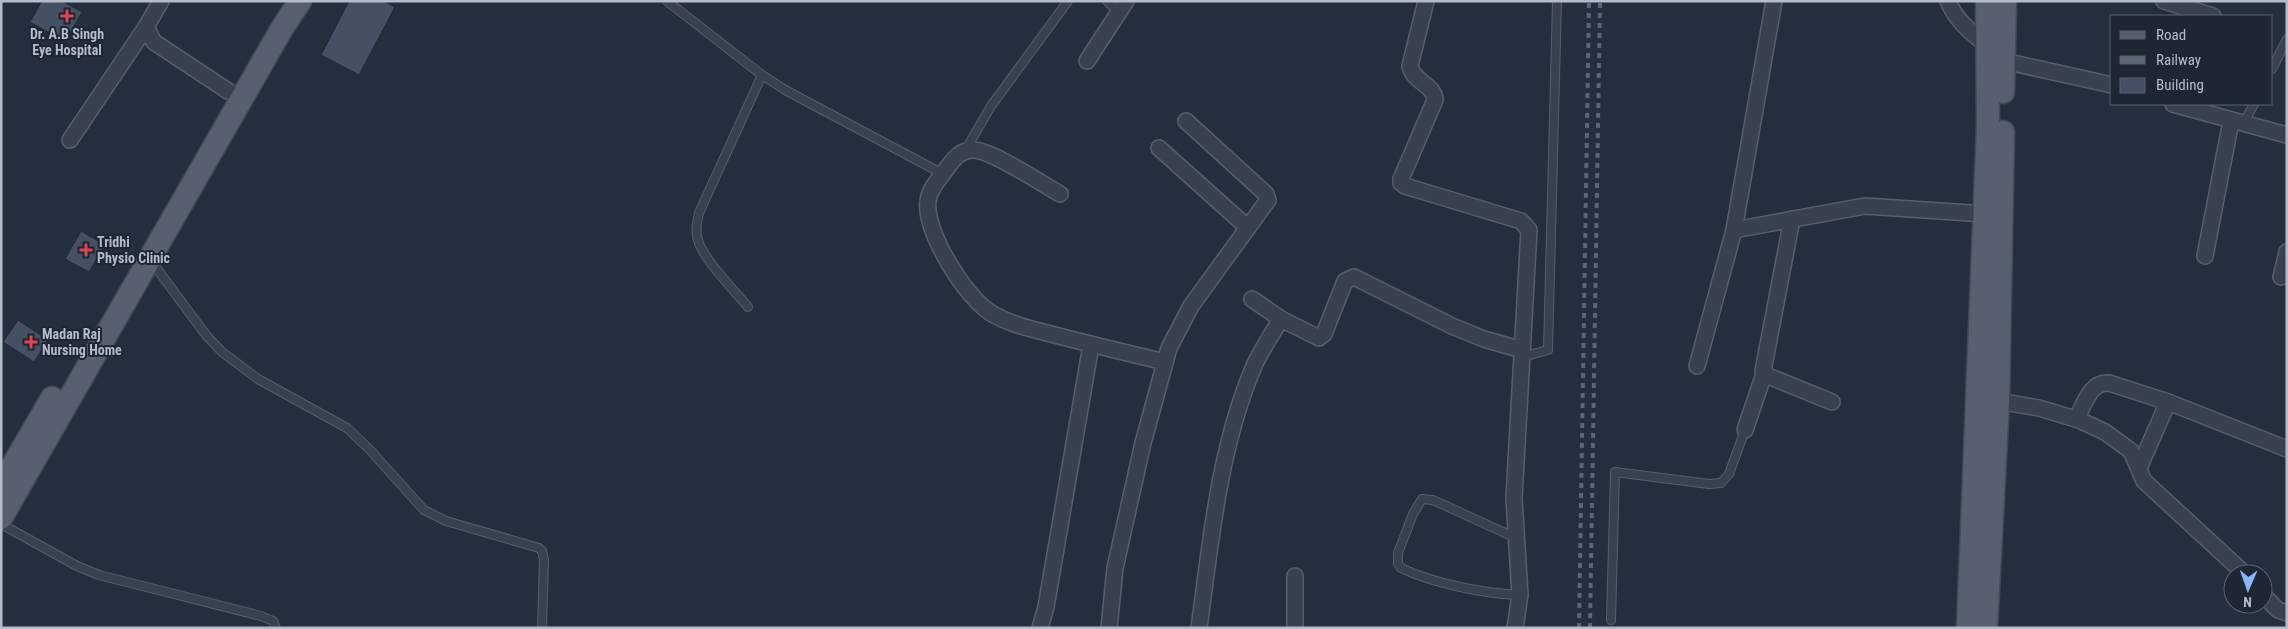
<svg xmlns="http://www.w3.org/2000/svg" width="2288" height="629" viewBox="0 0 2288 629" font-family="'Roboto Condensed',sans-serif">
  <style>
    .building { fill: #455162; stroke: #1f2835 }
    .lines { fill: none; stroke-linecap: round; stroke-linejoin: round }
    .lane-casing { stroke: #565f6c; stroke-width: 10 }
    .street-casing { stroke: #565f6c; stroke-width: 18 }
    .primary-casing { stroke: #414a57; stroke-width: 25 }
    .lane { stroke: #38414e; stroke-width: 8 }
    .street { stroke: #38414e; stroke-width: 15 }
    .primary { stroke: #56606e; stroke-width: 22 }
    .rail { stroke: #5a6575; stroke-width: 4; stroke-dasharray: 5 5; stroke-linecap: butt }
    .health-dot { fill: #e0444e; stroke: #1d2633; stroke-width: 2 }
    .labels { text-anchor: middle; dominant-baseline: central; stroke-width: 4; stroke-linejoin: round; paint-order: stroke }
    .poi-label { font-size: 14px; font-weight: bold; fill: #b4bcc9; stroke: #1d2633; text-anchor: start }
  </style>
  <rect width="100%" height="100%" fill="#242f3e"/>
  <g class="building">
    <polygon points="42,1 62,1 82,12 65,42 30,22"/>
    <polygon points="349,1 384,1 395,7 359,75 321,55"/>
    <polygon points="81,231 105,245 89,272 65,259"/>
    <polygon points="18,320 48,340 34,362 3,342"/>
  </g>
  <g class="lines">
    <defs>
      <g id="lane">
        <polyline points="667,1 762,75 787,91 943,174"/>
        <polyline points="1107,1 1119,12"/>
        <polyline points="2272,69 2287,39"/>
        <polyline points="2243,124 2254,104"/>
        <polyline points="965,151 991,106 1068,1"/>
        <polyline points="151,261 206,335 222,352 258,379 347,428 370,450 424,510 446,521 539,548 542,551 544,560 542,628"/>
        <path d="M 748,307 C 734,290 703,259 698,240 C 695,231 697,222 699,213 L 762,75"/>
        <polyline points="1522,357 1548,350 1557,1"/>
        <polyline points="1,524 77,566 99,575 261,616 273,621 276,628"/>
        <path d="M 1516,538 L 1433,500 L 1422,499 L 1413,514 L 1398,553 L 1398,564 L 1401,568 C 1432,583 1485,594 1520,595"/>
        <polyline points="1611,620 1615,472 1709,484 1721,483 1729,474 1745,430"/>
      </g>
      <g id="street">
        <polyline points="161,1 146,27 154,42 228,91"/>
        <path d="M 1426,1 L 1410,66 C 1413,82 1435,85 1435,100 L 1401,179 L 1401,183 L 1405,186 L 1521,221 L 1529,230 L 1514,498 L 1520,595 L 1515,628"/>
        <path d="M 1948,1 C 1956,21 1972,33 1988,46"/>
        <polyline points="2164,1 2213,16"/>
        <polyline points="1087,61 1126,1"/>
        <polyline points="2004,61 2112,85"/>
        <polyline points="2173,104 2287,135"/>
        <polyline points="70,140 146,27"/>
        <polyline points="1159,148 1247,227"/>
        <path d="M 1060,194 C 1042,184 992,150 973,150 C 960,150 954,159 947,168 C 940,178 929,189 928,201 C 924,231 965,297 991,313 C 1009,324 1031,329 1051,334 C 1089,344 1127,353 1165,362"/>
        <polyline points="1792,219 1763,371 1768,376 1832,402"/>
        <polyline points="1734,230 1865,206 1985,214"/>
        <polyline points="2205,256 2231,121"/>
        <polyline points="2281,277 2287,252"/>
        <polyline points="1252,299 1281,319 1319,338 1324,334 1345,281 1354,277 1452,326 1484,339 1522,350"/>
        <polyline points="1697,366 1734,230 1774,1"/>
        <polyline points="1998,401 2039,408 2079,420 2105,432 2131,451 2144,481 2245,574"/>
        <path d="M 2076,419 C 2084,406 2090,381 2109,383 L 2168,402 L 2287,449"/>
        <polyline points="1745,430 1764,374"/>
        <polyline points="2139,468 2168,402"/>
        <polyline points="2263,595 2278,610 2287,613"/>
        <polyline points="1040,628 1046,607 1091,345"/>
        <polyline points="1109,628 1115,568 1143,443 1169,348 1191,306 1268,200 1266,194 1186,121"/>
        <path d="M 1199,628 C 1211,540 1219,448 1254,366 C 1261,350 1272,334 1281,319"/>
        <polyline points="1295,628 1295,576"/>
      </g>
      <g id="primary">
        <polyline points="2003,92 2005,1"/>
        <polyline points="1,486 52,398"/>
        <polyline points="1,518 281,30 300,1"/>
        <polyline points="1968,628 1988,126 1987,1"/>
        <polyline points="1986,628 1998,401 2003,132"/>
      </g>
    </defs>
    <use href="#lane" class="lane-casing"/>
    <use href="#street" class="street-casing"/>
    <use href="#primary" class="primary-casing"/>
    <use href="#lane" class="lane"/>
    <use href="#street" class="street"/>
    <use href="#primary" class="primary"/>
    <g class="rail">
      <polyline points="1579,628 1589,1"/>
      <polyline points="1590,628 1600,1"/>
    </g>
  </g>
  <g class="health-dot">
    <path d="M64.5 8.5h5v5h5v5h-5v5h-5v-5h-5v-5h5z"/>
    <path d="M83.5 242.5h5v5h5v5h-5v5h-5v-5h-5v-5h5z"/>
    <path d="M28.5 334.5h5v5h5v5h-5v5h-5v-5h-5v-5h5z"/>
  </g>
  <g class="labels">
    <g class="poi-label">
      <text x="67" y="34" text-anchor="middle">Dr. A.B Singh<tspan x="67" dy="16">Eye Hospital</tspan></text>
      <text x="97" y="242">Tridhi<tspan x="97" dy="16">Physio Clinic</tspan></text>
      <text x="42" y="334">Madan Raj<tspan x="42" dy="16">Nursing Home</tspan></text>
    </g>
  </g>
  <rect width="2288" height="629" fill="none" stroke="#b4bcc9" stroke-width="5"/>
  <rect x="2110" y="15" width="162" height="90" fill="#1d2633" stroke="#59626f"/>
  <rect x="2120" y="31" width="25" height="8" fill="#56606e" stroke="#59626f"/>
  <text x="2156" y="40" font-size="15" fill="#b4bcc9">Road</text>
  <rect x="2120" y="56" width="25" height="8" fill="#5a6575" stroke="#59626f"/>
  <text x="2156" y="65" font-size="15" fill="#b4bcc9">Railway</text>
  <rect x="2120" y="78" width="25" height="15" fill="#455162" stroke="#59626f"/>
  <text x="2156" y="90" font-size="15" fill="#b4bcc9">Building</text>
  <g transform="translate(2248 589) rotate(182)"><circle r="24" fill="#1d2633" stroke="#59626f"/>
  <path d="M0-4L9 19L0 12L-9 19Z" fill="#8ab4f8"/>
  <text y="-8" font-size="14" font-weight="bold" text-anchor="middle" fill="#b4bcc9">N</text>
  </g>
</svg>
